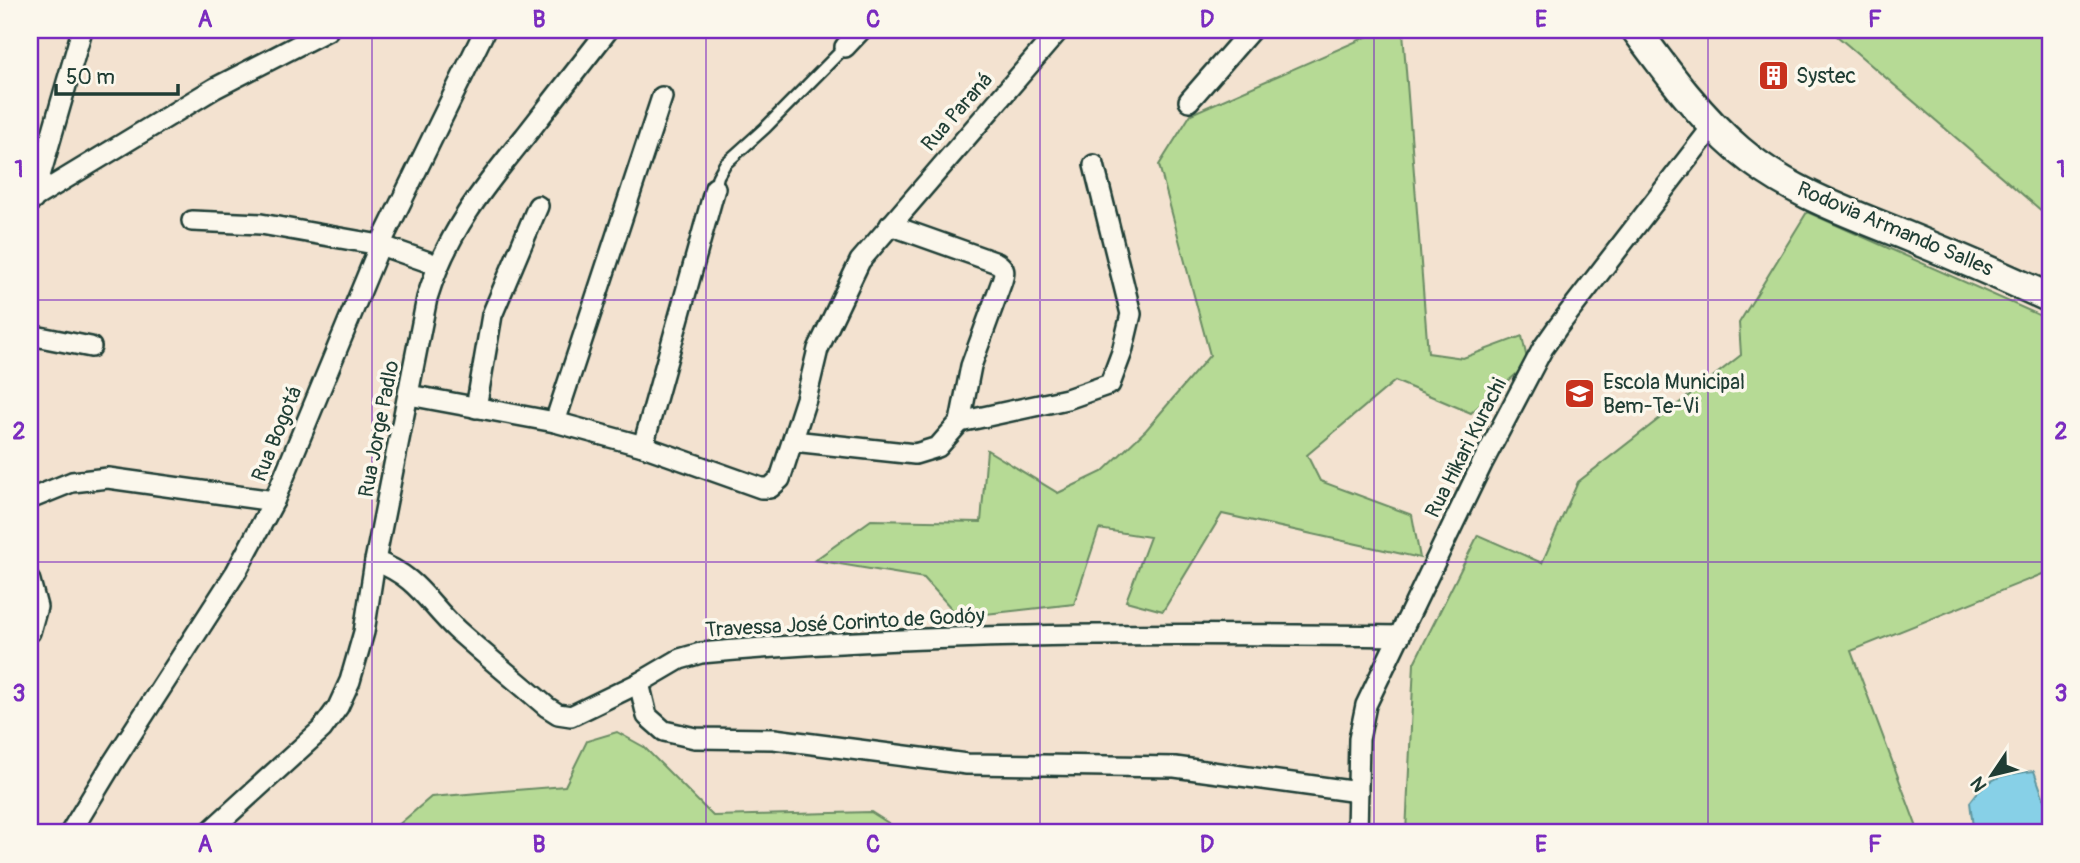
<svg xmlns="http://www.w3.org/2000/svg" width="2080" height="863" viewBox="0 0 2080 863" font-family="Pangolin,sans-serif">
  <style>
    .green { fill: #b6da95; stroke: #6a8c64; stroke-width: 2 }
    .water { fill: #87d0e7; stroke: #5d959f; stroke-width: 2 }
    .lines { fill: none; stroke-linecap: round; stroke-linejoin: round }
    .lane-casing { stroke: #1f3d34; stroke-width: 15 }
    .street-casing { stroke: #1f3d34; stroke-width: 24 }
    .secondary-casing { stroke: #1f3d34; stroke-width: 33 }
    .lane { stroke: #fbf7ec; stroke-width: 10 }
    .street { stroke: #fbf7ec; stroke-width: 19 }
    .secondary { stroke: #fbf7ec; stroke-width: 28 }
    .grid { fill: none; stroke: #7b2cbf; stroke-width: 2; stroke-opacity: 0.55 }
    .labels { text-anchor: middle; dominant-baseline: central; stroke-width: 7; stroke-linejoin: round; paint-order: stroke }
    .poi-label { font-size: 21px; fill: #1f3d34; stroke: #fbf7ec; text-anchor: start }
    .street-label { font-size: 21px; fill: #1f3d34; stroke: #fbf7ec }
    .neatline { fill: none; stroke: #7b2cbf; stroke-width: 2.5 }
    .grid-label { font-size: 23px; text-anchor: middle; font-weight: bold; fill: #7b2cbf }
  </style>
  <rect width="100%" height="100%" fill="#f3e2d0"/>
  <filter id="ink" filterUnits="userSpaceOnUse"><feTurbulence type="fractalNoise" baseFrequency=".0143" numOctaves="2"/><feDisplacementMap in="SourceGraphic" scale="14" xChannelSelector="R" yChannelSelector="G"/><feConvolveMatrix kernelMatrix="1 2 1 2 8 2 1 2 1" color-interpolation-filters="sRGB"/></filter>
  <g filter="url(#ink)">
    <g class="green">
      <polygon points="1382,30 1403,32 1428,353 1463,358 1522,336 1528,364 1471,413 1395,381 1307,455 1320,481 1412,515 1420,558 1222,514 1163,611 1126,601 1150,537 1099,529 1074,604 959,617 924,578 815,560 871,520 981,522 987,450 1058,493 1102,472 1146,430 1210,355 1159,165 1191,114"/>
      <polygon points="1830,30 2050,30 2050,218"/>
      <polygon points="1807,212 2050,320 2050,571 1851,651 1919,833 1406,833 1414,663 1478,535 1542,563 1578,482 1741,355 1739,323"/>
      <polygon points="617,732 644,747 713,816 871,812 904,833 389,833 431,797 565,786 587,741"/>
    </g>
    <path class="water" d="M 2034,771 L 2050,816 L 2050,833 L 1977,833 L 1973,827 L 1970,802 C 1988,776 2004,774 2034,771 Z"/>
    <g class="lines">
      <defs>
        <polyline id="lane" points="715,188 718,176 725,164 765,128 845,47"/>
        <g id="street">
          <polyline points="845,47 861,30"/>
          <polyline points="1189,101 1251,30"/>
          <polyline points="35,197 215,88 328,30"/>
          <polyline points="33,200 82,30"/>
          <polyline points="192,221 261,224 380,245 437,265"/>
          <polyline points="30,335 91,347"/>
          <polyline points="409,395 555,422 643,446 761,488 770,488 780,479 806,399 818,349 860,261 1059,30"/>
          <polyline points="476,408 492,315 538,206"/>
          <polyline points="555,422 662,97"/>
          <polyline points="960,422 1067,399 1110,384 1122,352 1131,314 1094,165"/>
          <path d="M 793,441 L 915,454 L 938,447 L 960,422 L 971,366 L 1002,281 C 1005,272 1005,268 997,263 L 890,225"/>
          <polyline points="643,446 715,188"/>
          <polyline points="30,499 72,482 108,478 274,501"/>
          <path d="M 375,561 C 418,577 426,601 457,630 C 486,656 517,681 547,707 L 558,714 L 571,716 L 639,683 L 680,659 L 701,653 C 933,632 1167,633 1400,636"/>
          <polyline points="30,581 37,607 30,632"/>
          <polyline points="639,683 647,716 664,731 695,738 774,739 967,764 1175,767 1358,792"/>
          <polyline points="70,833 112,764 236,572 274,501 380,245 485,30"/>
          <path d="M 208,833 L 322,729 L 338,707 L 350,681 L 364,632 L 375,561 L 427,298 C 447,232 483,188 526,135 C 553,100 581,65 608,30"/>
          <polyline points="1357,833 1359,739 1366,705 1482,464 1543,348 1557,328 1713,126"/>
        </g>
        <path id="secondary" d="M 1636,30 C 1667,72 1699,116 1739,150 C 1787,191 1847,212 1904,235 C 1953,255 2002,276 2050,298"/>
      </defs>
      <use href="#lane" class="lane-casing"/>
      <use href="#street" class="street-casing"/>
      <use href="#secondary" class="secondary-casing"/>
      <use href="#lane" class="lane"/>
      <use href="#street" class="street"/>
      <use href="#secondary" class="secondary"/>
    </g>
  </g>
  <path class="grid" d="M 372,30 L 372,833M 706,30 L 706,833M 1040,30 L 1040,833M 1374,30 L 1374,833M 1708,30 L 1708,833M 30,300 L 2050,300M 30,562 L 2050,562"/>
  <defs>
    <symbol id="building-square" viewBox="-11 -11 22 22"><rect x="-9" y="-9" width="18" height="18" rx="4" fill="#c8321e" stroke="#fbf7ec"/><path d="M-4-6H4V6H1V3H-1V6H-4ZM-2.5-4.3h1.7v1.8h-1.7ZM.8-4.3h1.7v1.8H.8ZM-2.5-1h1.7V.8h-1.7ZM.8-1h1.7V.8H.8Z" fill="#fff"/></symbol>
    <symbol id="school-square" viewBox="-11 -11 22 22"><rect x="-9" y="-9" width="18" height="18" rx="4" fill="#c8321e" stroke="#fbf7ec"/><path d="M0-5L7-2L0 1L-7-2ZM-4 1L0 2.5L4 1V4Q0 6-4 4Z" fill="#fff"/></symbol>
  </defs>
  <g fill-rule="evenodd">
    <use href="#building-square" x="1756" y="58" width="35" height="35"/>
    <use href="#school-square" x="1562" y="376" width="35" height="35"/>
  </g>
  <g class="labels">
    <g class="poi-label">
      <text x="1796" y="76">Systec</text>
      <text x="1603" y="382">Escola Municipal<tspan x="1603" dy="24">Bem-Te-Vi</tspan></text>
    </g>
    <g class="street-label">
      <text transform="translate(957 112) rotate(-49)">Rua Paraná</text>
      <text transform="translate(1895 229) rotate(23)">Rodovia Armando Salles</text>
      <text transform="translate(379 429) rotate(-79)">Rua Jorge Padlo</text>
      <text transform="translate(277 434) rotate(-68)">Rua Bogotá</text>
      <text transform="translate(1466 448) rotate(-63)">Rua Hikari Kurachi</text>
      <text transform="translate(845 623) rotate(-3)">Travessa José Corinto de Godóy</text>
    </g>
  </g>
  <rect width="2080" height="863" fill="none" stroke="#fbf7ec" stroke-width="77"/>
  <g transform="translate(1992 775) rotate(235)" stroke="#fbf7ec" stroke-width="5" paint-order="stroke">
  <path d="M0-5L12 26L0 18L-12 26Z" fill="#1f3d34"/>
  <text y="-10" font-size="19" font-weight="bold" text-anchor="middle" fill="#1f3d34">N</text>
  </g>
  <path d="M56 84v10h122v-10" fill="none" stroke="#1f3d34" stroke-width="3.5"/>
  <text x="66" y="84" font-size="21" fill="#1f3d34" stroke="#fbf7ec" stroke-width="5" paint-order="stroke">50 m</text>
  <rect x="38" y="38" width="2004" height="786" class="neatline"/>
  <g class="grid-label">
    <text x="205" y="27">A</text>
    <text x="539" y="27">B</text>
    <text x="873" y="27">C</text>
    <text x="1207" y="27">D</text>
    <text x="1541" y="27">E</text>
    <text x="1875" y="27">F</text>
    <text x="19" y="177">1</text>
    <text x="2061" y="177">1</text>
    <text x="19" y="439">2</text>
    <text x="2061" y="439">2</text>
    <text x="19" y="701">3</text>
    <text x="2061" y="701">3</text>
    <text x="205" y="852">A</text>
    <text x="539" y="852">B</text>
    <text x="873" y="852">C</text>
    <text x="1207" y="852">D</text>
    <text x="1541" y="852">E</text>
    <text x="1875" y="852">F</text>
  </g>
</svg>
